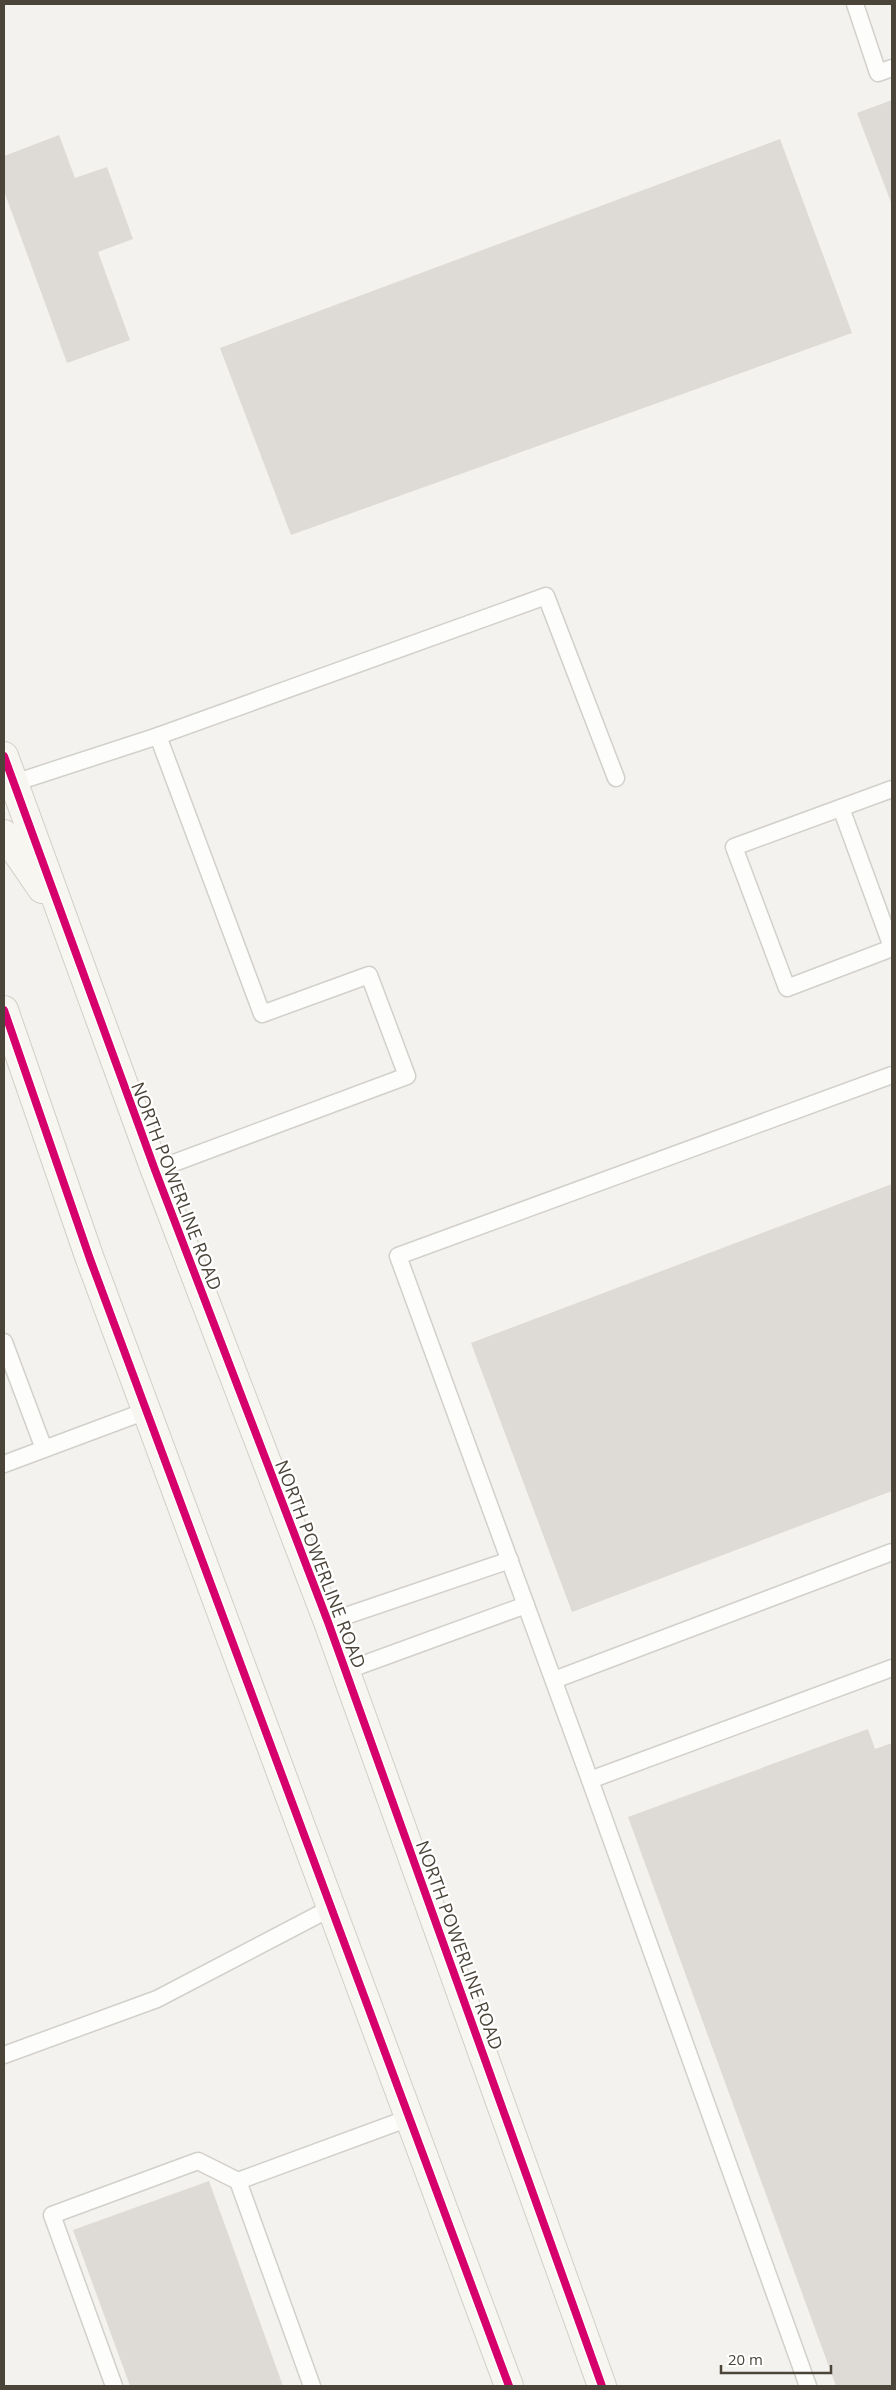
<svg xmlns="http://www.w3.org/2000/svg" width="896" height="2390" viewBox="0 0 896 2390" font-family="'Open Sans',sans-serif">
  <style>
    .building { fill: #dedbd6 }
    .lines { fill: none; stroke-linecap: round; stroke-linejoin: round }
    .lane-casing { stroke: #d2d0cb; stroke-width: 19 }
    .secondary-casing { stroke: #d3cfc5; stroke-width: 30 }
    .lane { stroke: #fdfdfc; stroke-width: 16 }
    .secondary { stroke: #f7f6f1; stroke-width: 28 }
    .cycleway-casing { stroke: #fff; stroke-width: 11 }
    .cycleway { stroke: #d6006c; stroke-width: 8 }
    .labels { text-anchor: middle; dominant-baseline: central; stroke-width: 4.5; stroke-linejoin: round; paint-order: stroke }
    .street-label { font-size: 18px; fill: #4b4439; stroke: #fff }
  </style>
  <rect width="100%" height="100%" fill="#f4f2ee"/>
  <g class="building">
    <polygon points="892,100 892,205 857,113"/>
    <polygon points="59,135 75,178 107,167 133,239 98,252 130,340 67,363 4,191 4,156"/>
    <polygon points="780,139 852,333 291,535 220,348"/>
    <polygon points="892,1184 892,1491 572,1612 471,1343"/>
    <polygon points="868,1729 875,1749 892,1743 892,2386 836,2386 628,1817"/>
    <polygon points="209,2181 283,2386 130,2386 73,2230"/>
  </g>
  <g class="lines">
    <defs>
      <g id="lane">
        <polyline points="855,4 878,73 892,68"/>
        <polyline points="158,736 546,596 616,778"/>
        <polyline points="14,783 158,736 262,1014 369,975 407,1076 155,1170"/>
        <polyline points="892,789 734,847 787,988 892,948"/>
        <polyline points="841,808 892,947"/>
        <polyline points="4,1342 44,1449"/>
        <polyline points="4,1464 146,1411"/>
        <polyline points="328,1622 510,1560"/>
        <polyline points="345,1671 526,1605"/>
        <polyline points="554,1680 892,1552"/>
        <polyline points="590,1780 398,1256 892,1075"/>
        <polyline points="4,2055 157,1999 331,1908"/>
        <polyline points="114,2386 52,2215 198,2161 238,2181"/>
        <polyline points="312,2386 238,2181 409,2118"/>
        <polyline points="808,2386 590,1780 892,1668"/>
      </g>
      <g id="secondary">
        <polyline points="4,756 155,1170 328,1622 602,2386"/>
        <polyline points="4,834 42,889"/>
        <polyline points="4,1010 90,1259 509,2386"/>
      </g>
    </defs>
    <use href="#lane" class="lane-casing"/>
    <use href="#secondary" class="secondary-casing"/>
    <use href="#lane" class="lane"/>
    <use href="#secondary" class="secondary"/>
    <defs>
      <g id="cycleway">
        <polyline points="4,756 155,1170 328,1622 602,2386"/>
        <polyline points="4,1010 90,1259 509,2386"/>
      </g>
    </defs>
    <use href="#cycleway" class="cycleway-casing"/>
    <use href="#cycleway" class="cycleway"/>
  </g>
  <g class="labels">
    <g class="street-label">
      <text transform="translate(177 1186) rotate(69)">NORTH POWERLINE ROAD</text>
      <text transform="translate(321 1564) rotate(69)">NORTH POWERLINE ROAD</text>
      <text transform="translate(460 1945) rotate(70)">NORTH POWERLINE ROAD</text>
    </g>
  </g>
  <rect width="896" height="2390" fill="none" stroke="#4b4439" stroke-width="10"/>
  <path d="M721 2365v8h110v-8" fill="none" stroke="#4b4439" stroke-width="2.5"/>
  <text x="728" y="2365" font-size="15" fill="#4b4439" stroke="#ffffff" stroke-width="4" paint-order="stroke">20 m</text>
</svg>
